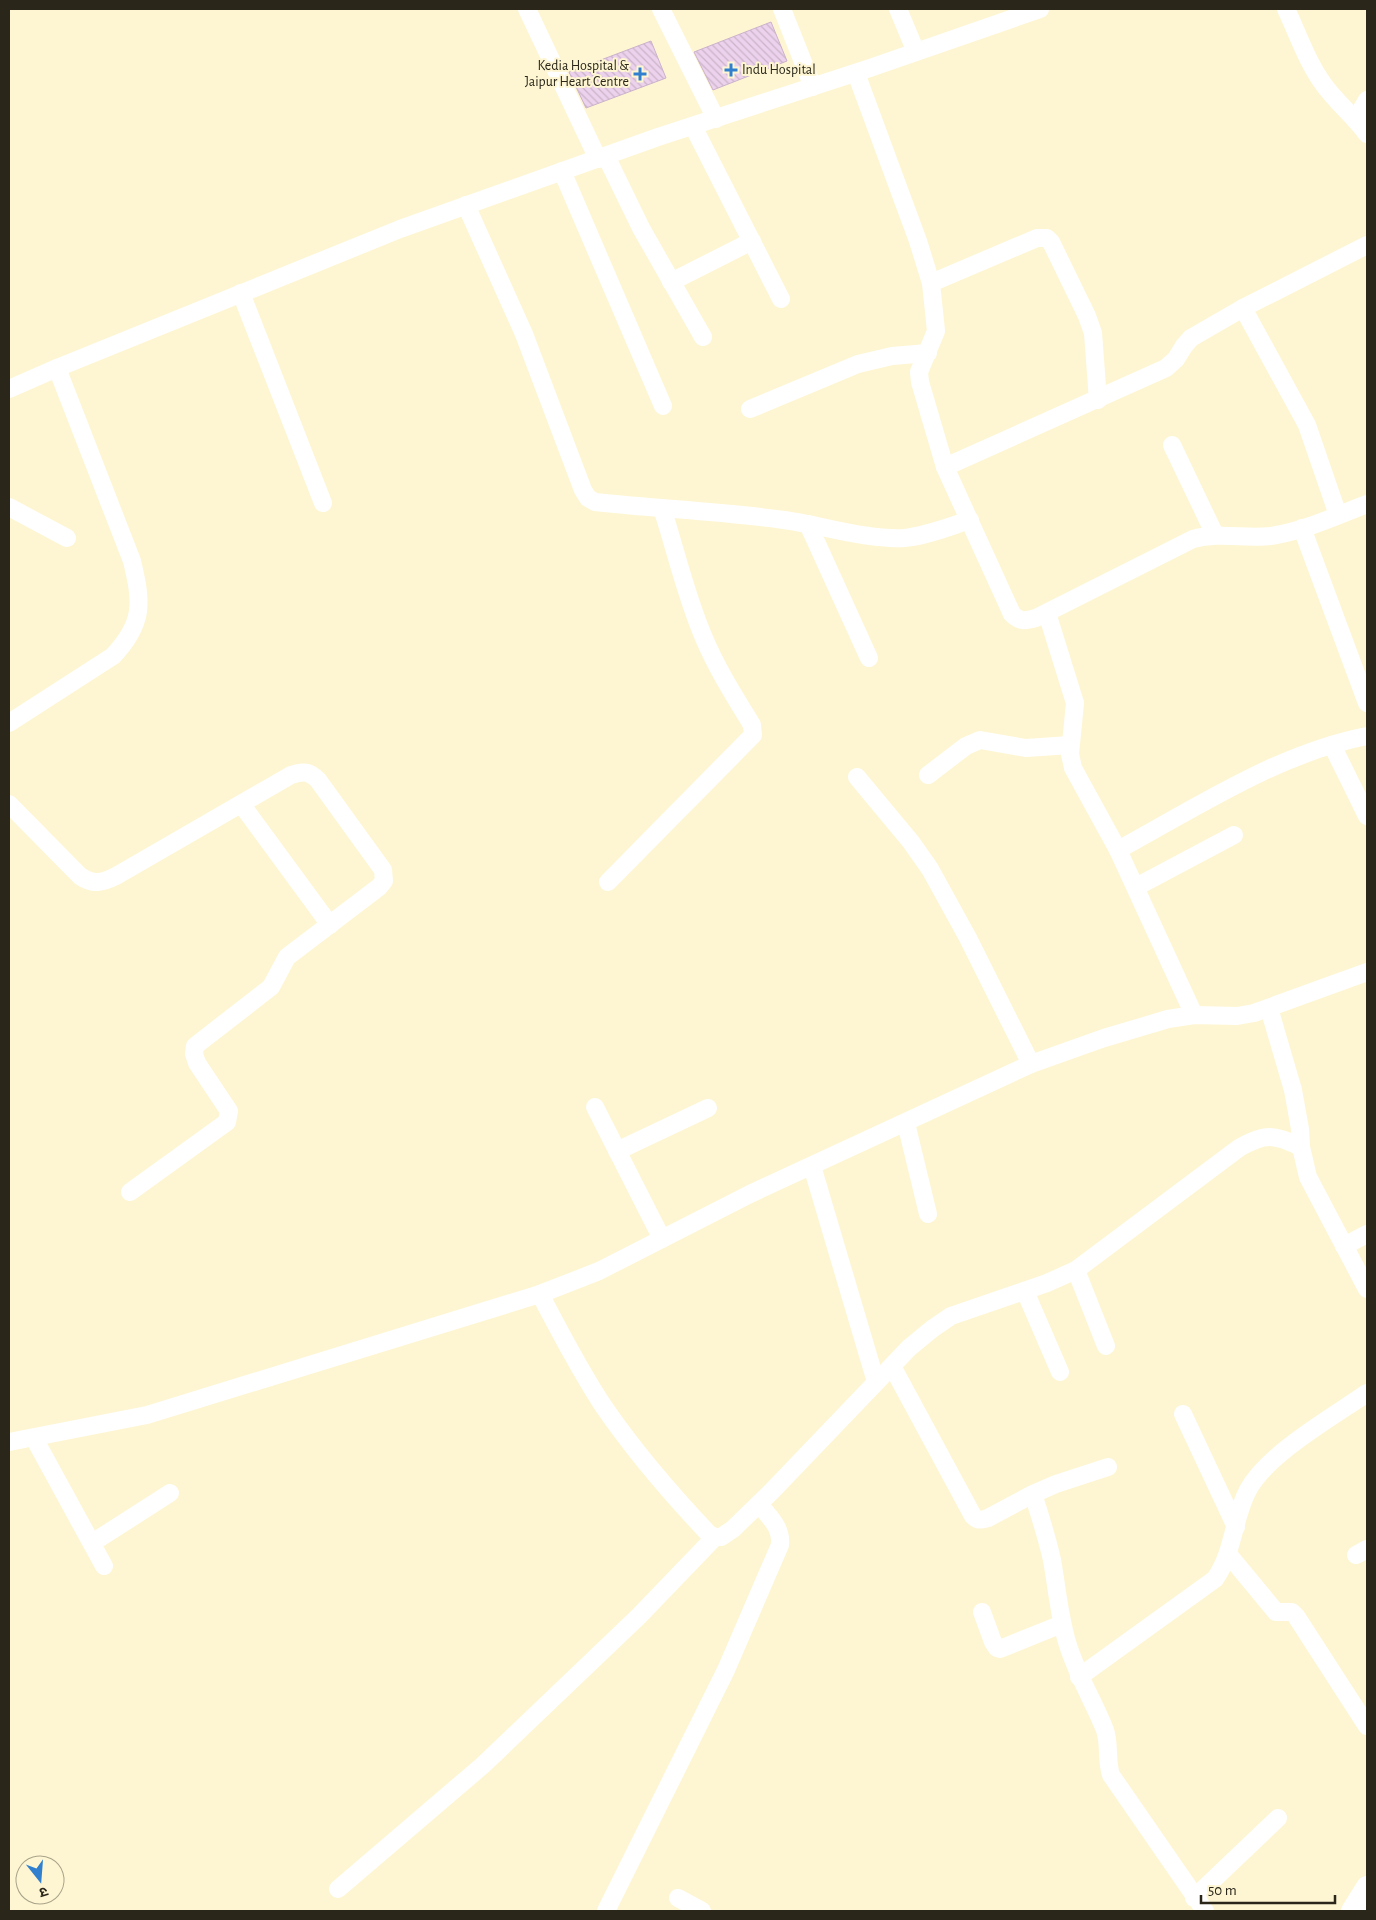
<svg xmlns="http://www.w3.org/2000/svg" width="1376" height="1920" viewBox="0 0 1376 1920" font-family="'Alegreya Sans','Noto Sans Devanagari',sans-serif">
  <style>
    .building { fill: url(#building-back-hatch); stroke: #cbb2cb }
    .lines { fill: none; stroke-linecap: round; stroke-linejoin: round }
    .minor { stroke: #fff; stroke-width: 18 }
    .major { stroke: #fff; stroke-width: 22 }
    .poi-dot { fill: #3080cf; stroke: #fef6d3; stroke-width: 2 }
    .labels { text-anchor: middle; dominant-baseline: central; stroke-width: 4; stroke-linejoin: round; paint-order: stroke }
    .poi-label { font-size: 14px; fill: #2a271a; stroke: #fef6d3; text-anchor: end }
  </style>
  <defs>
    <pattern id="building-back-hatch" width="6" height="6" patternUnits="userSpaceOnUse" patternTransform="scale(1.25)"><rect width="6" height="6" fill="#ecd2ec"/><path d="M-1 5l2 2M0 0l6 6M5-1l2 2" fill="none" stroke="#cbb4ca"/></pattern>
  </defs>
  <rect width="100%" height="100%" fill="#fef6d3"/>
  <g class="building">
    <polygon points="771,22 787,61 713,90 694,52"/>
    <polygon points="651,41 666,78 586,108 569,72"/>
  </g>
  <g class="lines">
    <g class="minor">
      <polyline points="527,9 598,159"/>
      <polyline points="661,9 716,119"/>
      <polyline points="782,9 813,87"/>
      <polyline points="898,9 916,52"/>
      <path d="M 1286,9 C 1298,34 1307,62 1324,85 C 1337,103 1354,116 1367,134"/>
      <path d="M 856,73 L 918,241 L 931,283 L 936,331 L 919,372 L 920,382 L 945,467 L 1012,614 C 1020,622 1025,621 1036,618 L 1193,539 C 1219,532 1245,539 1271,536 C 1304,531 1336,516 1367,504"/>
      <polyline points="1356,119 1367,100"/>
      <polyline points="693,126 781,299"/>
      <polyline points="606,156 641,228 703,337"/>
      <polyline points="562,171 663,406"/>
      <path d="M 466,205 L 524,334 L 583,490 L 588,498 L 595,502 C 658,509 721,511 784,520 C 821,525 866,540 904,538 C 926,536 948,527 970,520"/>
      <polyline points="671,282 752,241"/>
      <polyline points="931,283 1037,238 1047,238 1051,242 1087,316 1093,333 1098,400"/>
      <polyline points="241,293 323,503"/>
      <polyline points="1243,308 1307,425 1338,515"/>
      <polyline points="9,389 57,368 400,229 658,137 870,68 1040,9"/>
      <polyline points="750,409 858,364 892,356 928,353"/>
      <polyline points="1172,445 1215,535"/>
      <polyline points="945,467 1166,368 1176,359 1184,346 1191,338 1243,308 1367,245"/>
      <polyline points="9,507 67,538"/>
      <polyline points="808,524 869,658"/>
      <polyline points="1302,528 1367,703"/>
      <polyline points="1047,613 1075,703 1070,754 1073,768 1118,850 1194,1015"/>
      <path d="M 9,723 L 113,656 C 144,623 142,603 132,561 L 57,368"/>
      <polyline points="1332,745 1367,816"/>
      <polyline points="928,775 966,746 980,740 1026,748 1070,745"/>
      <polyline points="857,777 911,842 930,869 968,938 1031,1064"/>
      <path d="M 9,804 L 80,876 C 93,885 102,883 116,876 L 291,775 C 303,771 309,771 318,780 L 383,870 L 384,881 L 379,887 L 287,957 L 271,987 L 195,1046 L 194,1054 L 197,1063 L 229,1111 L 227,1122 L 130,1192"/>
      <polyline points="242,805 330,925"/>
      <path d="M 1118,850 C 1197,807 1279,753 1367,736"/>
      <path d="M 608,882 L 753,735 L 752,725 C 735,697 717,669 704,638 C 686,597 676,551 662,508"/>
      <polyline points="1136,887 1234,835"/>
      <polyline points="1269,1008 1293,1090 1300,1129 1301,1147 1308,1177 1367,1289"/>
      <polyline points="595,1107 662,1239"/>
      <polyline points="906,1123 928,1214"/>
      <polyline points="617,1151 708,1108"/>
      <polyline points="812,1166 876,1382"/>
      <polyline points="1344,1246 1367,1234"/>
      <polyline points="1076,1270 1106,1346"/>
      <polyline points="1025,1291 1060,1372"/>
      <path d="M 540,1294 C 560,1332 580,1371 604,1407 C 635,1452 671,1494 709,1534 L 715,1537 L 721,1537 L 733,1529 L 771,1492 L 909,1348 L 932,1329 L 951,1316 L 1047,1283 L 1076,1270 L 1239,1148 C 1265,1133 1274,1134 1301,1147"/>
      <path d="M 892,1366 L 973,1516 C 978,1521 981,1520 988,1518 L 1033,1494 L 1056,1484 L 1108,1467"/>
      <polyline points="1183,1414 1236,1527"/>
      <polyline points="34,1438 104,1566"/>
      <polyline points="9,1442 147,1415 540,1294 599,1271 750,1194 1031,1064 1104,1038 1168,1019 1194,1015 1237,1016 1254,1013 1367,972"/>
      <path d="M 1033,1494 C 1040,1516 1047,1537 1052,1560 C 1057,1588 1059,1615 1067,1642 C 1076,1673 1093,1700 1105,1730 C 1110,1745 1106,1760 1111,1775 L 1205,1911"/>
      <polyline points="92,1543 170,1493"/>
      <polyline points="1228,1554 1276,1612 1292,1612 1296,1616 1367,1726"/>
      <polyline points="1356,1555 1367,1549"/>
      <polyline points="982,1612 993,1642 997,1648 1000,1649 1062,1624"/>
      <path d="M 1079,1677 L 1215,1579 C 1234,1552 1233,1518 1248,1490 C 1267,1454 1334,1416 1367,1393"/>
      <polyline points="338,1889 483,1765 639,1616 715,1537"/>
      <polyline points="678,1898 702,1911"/>
      <polyline points="1194,1898 1278,1818"/>
      <path d="M 606,1911 L 726,1670 L 780,1545 C 782,1527 769,1517 759,1504"/>
    </g>
    <polyline class="major" points="1352,1911 1367,1887"/>
  </g>
  <g class="poi-dot">
    <path d="M728.5 62.5h5v5h5v5h-5v5h-5v-5h-5v-5h5z"/>
    <path d="M637.5 66.5h5v5h5v5h-5v5h-5v-5h-5v-5h5z"/>
  </g>
  <g class="labels">
    <g class="poi-label">
      <text x="629" y="66">Kedia Hospital &amp;<tspan x="629" dy="16">Jaipur Heart Centre</tspan></text>
      <text x="742" y="70" text-anchor="start">Indu Hospital</text>
    </g>
  </g>
  <rect width="1376" height="1920" fill="none" stroke="#2a271a" stroke-width="20"/>
  <g transform="translate(40 1880) rotate(163)"><circle r="24" fill="#fef6d3" stroke="#a9a389"/>
  <path d="M0-4L9 19L0 12L-9 19Z" fill="#3080cf"/>
  <text y="-8" font-size="14" font-weight="bold" text-anchor="middle" fill="#2a271a">उ</text>
  </g>
  <path d="M1201 1895v8h134v-8" fill="none" stroke="#2a271a" stroke-width="2.5"/>
  <text x="1208" y="1895" font-size="15" fill="#2a271a" stroke="#fef6d3" stroke-width="4" paint-order="stroke">50 m</text>
</svg>
